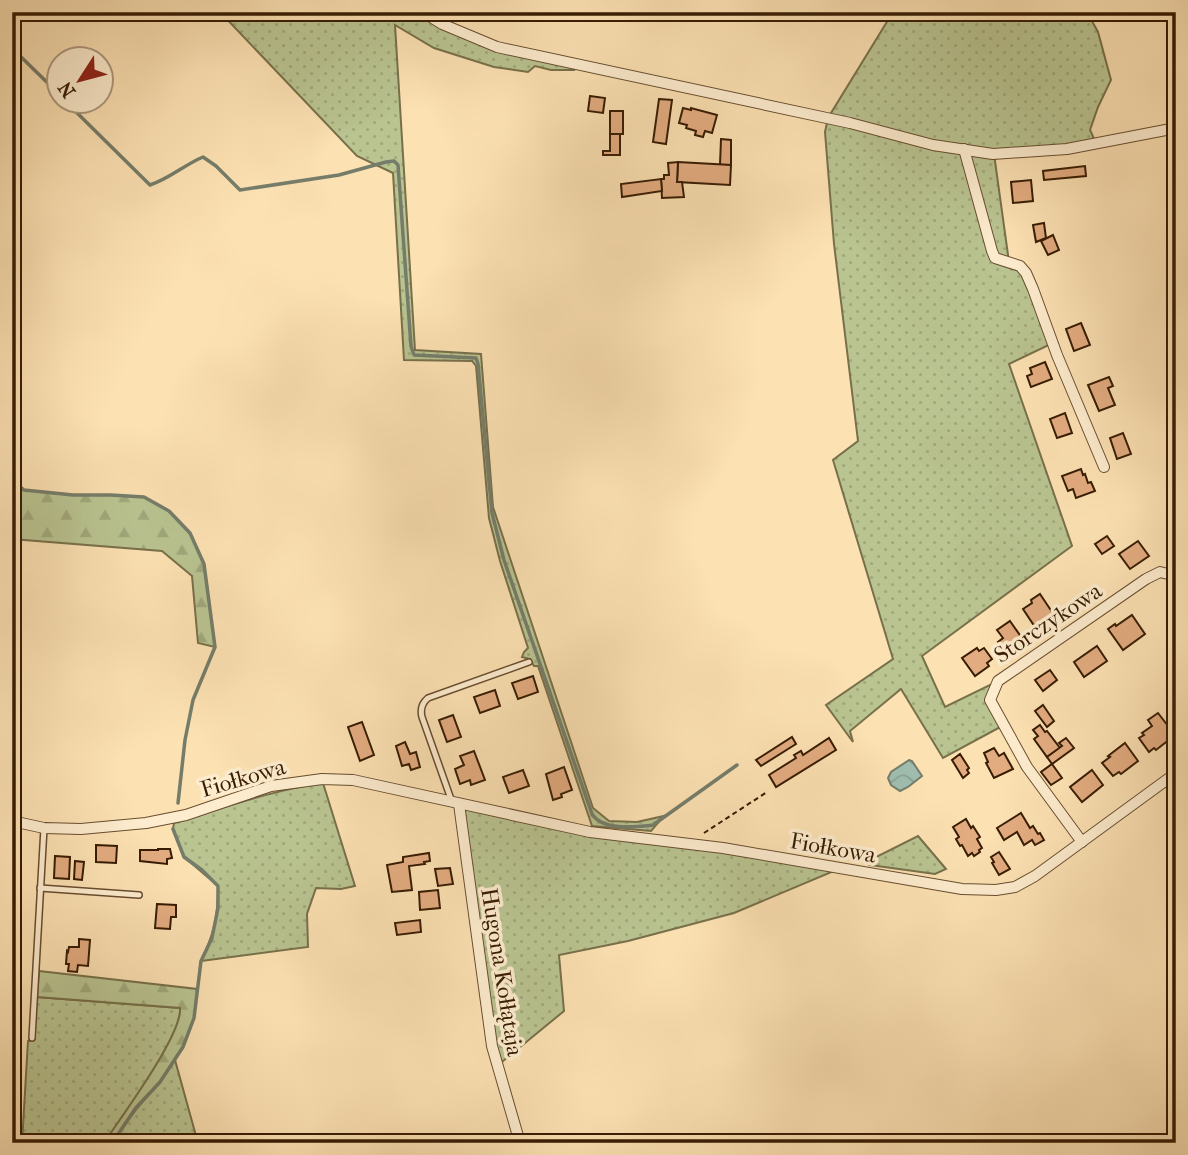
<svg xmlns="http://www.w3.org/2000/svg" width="1188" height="1155" viewBox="0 0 1188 1155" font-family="'IM FELL French Canon',serif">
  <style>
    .grass { fill: url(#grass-dots); stroke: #78704a; stroke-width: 2 }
    .forest { fill: url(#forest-firs); stroke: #78704a; stroke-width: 2 }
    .water { fill: url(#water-waves); stroke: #757d6a; stroke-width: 2 }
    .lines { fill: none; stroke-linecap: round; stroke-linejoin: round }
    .stream { stroke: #757d6a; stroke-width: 3.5 }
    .building { fill: #e3ac80; stroke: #371c03; stroke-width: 2 }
    .service-casing { stroke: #684d2f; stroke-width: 8 }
    .minor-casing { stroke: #684d2f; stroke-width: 12 }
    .path { stroke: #371c03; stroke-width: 2; stroke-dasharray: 5 3.5; stroke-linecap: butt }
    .service { stroke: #fdecce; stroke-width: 5 }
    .minor { stroke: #fdecce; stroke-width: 10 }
    .labels { text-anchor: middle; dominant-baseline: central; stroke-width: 7; stroke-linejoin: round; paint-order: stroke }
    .street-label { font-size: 23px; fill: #371c03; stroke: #fdecce }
  </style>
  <defs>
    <pattern id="grass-dots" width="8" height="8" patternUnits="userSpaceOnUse" patternTransform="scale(1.75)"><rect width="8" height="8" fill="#b9c491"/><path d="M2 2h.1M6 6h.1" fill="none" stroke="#a0a87b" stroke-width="1.8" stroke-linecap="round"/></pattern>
    <pattern id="forest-firs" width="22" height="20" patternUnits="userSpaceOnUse" patternTransform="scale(1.75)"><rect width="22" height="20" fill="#b9c491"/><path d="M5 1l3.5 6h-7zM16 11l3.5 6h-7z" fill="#a0a87b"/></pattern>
    <pattern id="water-waves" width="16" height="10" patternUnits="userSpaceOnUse" patternTransform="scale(1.75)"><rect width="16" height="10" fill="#9fbdaf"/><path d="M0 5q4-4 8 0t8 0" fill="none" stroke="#8aa295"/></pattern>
  </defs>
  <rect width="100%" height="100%" fill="#fce1b3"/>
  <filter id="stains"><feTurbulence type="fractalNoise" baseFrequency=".00286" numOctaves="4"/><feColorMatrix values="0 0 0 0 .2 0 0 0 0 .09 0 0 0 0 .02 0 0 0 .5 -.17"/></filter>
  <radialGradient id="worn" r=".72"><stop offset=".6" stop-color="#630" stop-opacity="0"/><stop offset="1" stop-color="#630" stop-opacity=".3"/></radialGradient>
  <g class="grass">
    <polygon points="220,12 414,12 443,29 573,66 574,70 551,70 535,66 528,72 494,67 434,48 395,25 415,350 481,354 493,507 593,808 609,821 637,822 664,816 651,831 592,826 538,666 534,666 530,659 522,657 524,652 528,648 500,561 489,518 476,366 472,361 404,360 393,173 357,156"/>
    <path d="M 893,12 L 1087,12 L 1098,32 L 1111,80 L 1098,107 L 1090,130 L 1096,143 L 994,154 L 1009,262 C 1031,270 1045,321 1053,343 L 1009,364 L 1072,546 L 922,656 L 945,707 L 998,681 L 990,700 L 1004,725 L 943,758 L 901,689 L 850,731 L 853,742 L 826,705 L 893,659 L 833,460 L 858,441 L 834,244 L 825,132 L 828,118 Z"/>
    <path d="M 323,783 L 355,886 L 341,889 L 316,888 L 307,914 L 308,947 L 201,961 C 214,934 218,917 218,886 L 184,857 L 173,829 L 174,823 C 224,808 272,790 323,783 Z"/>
    <polygon points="459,804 590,832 841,868 734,913 628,941 559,955 564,1011 497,1066"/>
    <polygon points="918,836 946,869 935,874 870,865 878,856"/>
    <path d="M 37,997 L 180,1008 C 183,1034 121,1118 104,1143 L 22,1143 L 28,1041 L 34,1040 Z"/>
    <path d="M 175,1060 L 198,1143 L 112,1143 C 130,1113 155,1089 175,1060 Z"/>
  </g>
  <g class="forest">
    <polygon points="12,480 24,490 73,495 111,495 144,497 169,511 190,533 204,564 215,647 198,643 192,576 162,551 12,539"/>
    <path d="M 39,971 L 197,989 L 194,1018 L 183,1047 L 160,1082 L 135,1108 L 112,1143 L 104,1143 C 121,1117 183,1034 180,1008 L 37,997 Z"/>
  </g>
  <polygon class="water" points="909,760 912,761 922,776 908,787 900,791 891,785 888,778 891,772"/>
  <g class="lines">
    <g class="stream">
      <polyline points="12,51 17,53 60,95"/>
      <path d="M 66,102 L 150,185 C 169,179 184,165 203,157 L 216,166 L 240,190 L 339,175 L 386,162 L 394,161 L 398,165 L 411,346 L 414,355 L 476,358 L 478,364 L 492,513 L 504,560 L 592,814 C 603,831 635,827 653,825 L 737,765"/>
      <polyline points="12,480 24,490 73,495 111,495 144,497 169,511 190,533 204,564 215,647 193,700 185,740 178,803"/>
      <polyline points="112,1143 136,1108 160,1082 183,1047 194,1018 201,961 212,938 218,908 218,886 202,870 184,857 173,829"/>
    </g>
  </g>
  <g class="building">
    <polygon points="590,96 605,98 603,113 588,111"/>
    <polygon points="659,99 672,100 666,144 653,142"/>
    <polygon points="683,108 691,110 691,108 717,115 712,133 705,131 703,137 695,135 696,131 686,128 687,125 679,123"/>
    <rect x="610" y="111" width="13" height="23"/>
    <polygon points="610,134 620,134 620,155 603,155 603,151 610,151"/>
    <polygon points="721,139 731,140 731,165 720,165"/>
    <polygon points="678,162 731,165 730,185 677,182"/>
    <polygon points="678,162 677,182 682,182 684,197 662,198 661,179 664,179 664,175 669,175 668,163"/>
    <polygon points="1085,166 1086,176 1044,180 1043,171"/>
    <polygon points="661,179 662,191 622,197 621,184"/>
    <polygon points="1031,180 1033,201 1013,203 1011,182"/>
    <polygon points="1044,223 1046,238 1036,242 1033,225"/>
    <polygon points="1053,235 1059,250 1048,255 1041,241"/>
    <polygon points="1081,323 1090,345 1074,351 1066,329"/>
    <polygon points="1045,362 1052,379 1031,387 1027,376 1032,374 1030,368"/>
    <polygon points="1109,377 1113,386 1108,388 1115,405 1099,411 1088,385"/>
    <polygon points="1065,413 1072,433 1057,438 1050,419"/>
    <polygon points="1123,433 1131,454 1117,459 1110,438"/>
    <polygon points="1081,469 1083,475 1085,474 1088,483 1091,482 1095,491 1076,498 1073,489 1068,491 1062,476"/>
    <polygon points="1107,536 1114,546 1102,554 1095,544"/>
    <polygon points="1138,541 1149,556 1130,569 1119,554"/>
    <polygon points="1040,594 1056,618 1049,622 1051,625 1039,633 1023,609 1032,603 1031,600"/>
    <polygon points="1132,615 1145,634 1123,650 1108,629 1115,624 1116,626"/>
    <polygon points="1010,621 1024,641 1006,654 998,642 1003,638 997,630"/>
    <polygon points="1097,646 1107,661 1084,677 1074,662"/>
    <polygon points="977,648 979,651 984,648 992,659 987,663 989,666 975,676 962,658"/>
    <polygon points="1050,670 1057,680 1043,691 1035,680"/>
    <polygon points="533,676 538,692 518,699 512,683"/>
    <polygon points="495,690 500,706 480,713 474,697"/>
    <polygon points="1043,705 1054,721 1047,727 1035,711"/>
    <polygon points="1158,713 1175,735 1156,750 1154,748 1149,752 1139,738 1144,735 1142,733 1152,726 1148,720"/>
    <polygon points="453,715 461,737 447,742 439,720"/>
    <polygon points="362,722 374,755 360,761 348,727"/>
    <polygon points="1040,725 1045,732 1047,731 1060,748 1047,757 1034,739 1038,736 1033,730"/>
    <polygon points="792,737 796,744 761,766 756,760"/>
    <polygon points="829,738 836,750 776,787 769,775 796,758 794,755 801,751 803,755"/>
    <polygon points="1066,738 1074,748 1052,764 1047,757 1062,746 1059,743"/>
    <polygon points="405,742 410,754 416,752 420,767 411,770 409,764 402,766 396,746"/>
    <polygon points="1125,743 1138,761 1121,774 1119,772 1113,776 1102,763 1110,757 1108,756"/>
    <polygon points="994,748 999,756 1004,753 1013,769 994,778 986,763 988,762 984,753"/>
    <polygon points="474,751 485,780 471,785 470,780 460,784 455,769 464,765 460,756"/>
    <polygon points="960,754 969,768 967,770 969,773 963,778 952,760"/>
    <polygon points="1052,764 1062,778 1051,785 1041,772"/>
    <polygon points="564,767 572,790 561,794 562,797 553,800 546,774"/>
    <polygon points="523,770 529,786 509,793 503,777"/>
    <polygon points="1092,770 1103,785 1082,802 1070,787"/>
    <polygon points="1021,813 1030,828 1033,826 1038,834 1040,833 1044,840 1035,845 1032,840 1024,845 1017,832 1004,840 997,828"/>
    <polygon points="966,819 971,828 973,826 980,837 977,839 982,848 979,850 980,852 974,856 972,853 968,856 962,845 960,846 956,839 959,837 953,827"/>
    <polygon points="96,845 117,846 116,863 96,862"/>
    <polygon points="158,849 170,849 172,858 167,859 167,864 140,861 140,850 158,850"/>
    <polygon points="999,852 1010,869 999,875 992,863 994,862 991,857"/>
    <polygon points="429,853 430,861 424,862 425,864 409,866 412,890 392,892 387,865 403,862 403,857"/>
    <polygon points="55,856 70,857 69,879 54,878"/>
    <polygon points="75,861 84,862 82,880 74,879"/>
    <polygon points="450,868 453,884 438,886 435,869"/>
    <polygon points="438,890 440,908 420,910 419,892"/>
    <polygon points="12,904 19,905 17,929 12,929"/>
    <polygon points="157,904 176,905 176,917 171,917 170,929 155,928"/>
    <polygon points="420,920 421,932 397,935 395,923"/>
    <polygon points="79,939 90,940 88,966 78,965 77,972 68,971 69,964 66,964 67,951 68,952 69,947 79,947"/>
  </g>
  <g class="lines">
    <defs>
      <g id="service">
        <path d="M 452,802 L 422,717 C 420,709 422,703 428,698 L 529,662"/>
        <polyline points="40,888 139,895"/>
        <polyline points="32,1038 44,828"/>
      </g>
      <g id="minor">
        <polyline points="423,12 442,24 497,47 850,123 933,145 993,154 1067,149 1176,128"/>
        <polyline points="12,25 20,12"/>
        <polyline points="964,149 992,251 995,258 1020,266 1026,273 1033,289 1057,355 1104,467"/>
        <polyline points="459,804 492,1046 520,1143"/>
        <polyline points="12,821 44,828 81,829 146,823 186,815 271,786 322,779 353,780 590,832 723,848 962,889 996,890 1015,887 1035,876 1176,773"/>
        <polyline points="1082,842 1027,767 990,700 998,681 1146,579 1160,572 1176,576"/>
      </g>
    </defs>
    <use href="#service" class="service-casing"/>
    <use href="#minor" class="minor-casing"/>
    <polyline class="path" points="704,833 767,792"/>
    <use href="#service" class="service"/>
    <use href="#minor" class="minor"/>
  </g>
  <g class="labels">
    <g class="street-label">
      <text transform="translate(1048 623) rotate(-34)">Storczykowa</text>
      <text transform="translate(243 778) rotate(-16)">Fiołkowa</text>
      <text transform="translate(833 848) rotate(10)">Fiołkowa</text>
      <text transform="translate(502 972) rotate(81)">Hugona Kołłątaja</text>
    </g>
  </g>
  <rect width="1188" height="1155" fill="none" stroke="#fce1b3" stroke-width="42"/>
  <rect x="14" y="14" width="1160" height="1127" fill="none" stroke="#371c03" stroke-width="3.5"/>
  <rect x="21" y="21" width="1146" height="1113" fill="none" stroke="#371c03" stroke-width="2"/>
  <g transform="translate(80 80) rotate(234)"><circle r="33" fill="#fdecce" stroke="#ae997d" stroke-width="2"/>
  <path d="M0-5L12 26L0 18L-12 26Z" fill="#8f2418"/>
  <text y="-10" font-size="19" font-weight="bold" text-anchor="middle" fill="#371c03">N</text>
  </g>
  <rect width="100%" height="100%" filter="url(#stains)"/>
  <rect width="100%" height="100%" fill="url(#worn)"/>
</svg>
